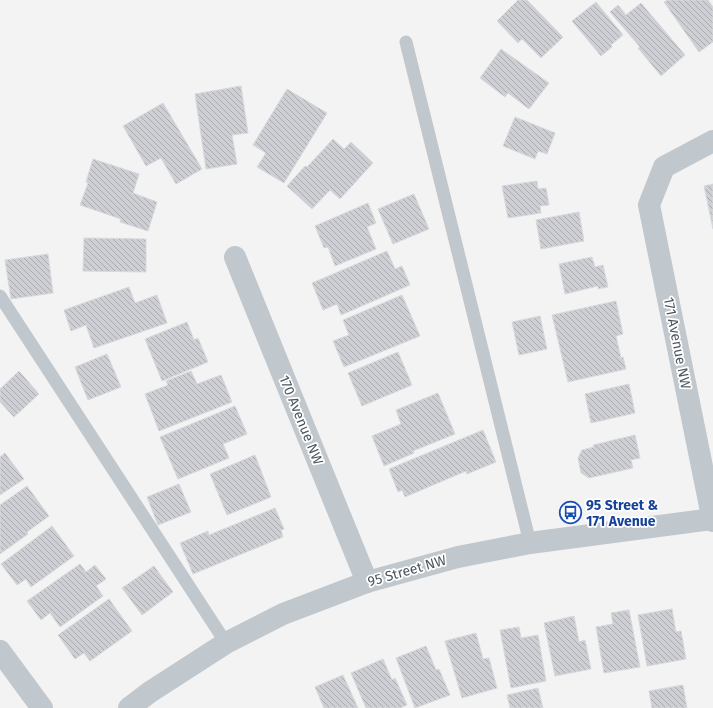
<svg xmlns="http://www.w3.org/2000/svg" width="713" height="708" viewBox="0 0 713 708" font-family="'Fira Sans',sans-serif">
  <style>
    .building { fill: url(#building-back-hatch); stroke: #d7d9dd }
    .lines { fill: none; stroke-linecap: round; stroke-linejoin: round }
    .service { stroke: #c0c7cd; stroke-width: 13 }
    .minor { stroke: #c0c7cd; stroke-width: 22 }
    .tertiary { stroke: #c0c7cd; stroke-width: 22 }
    .labels { text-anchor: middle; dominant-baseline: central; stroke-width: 3.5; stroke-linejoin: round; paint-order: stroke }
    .street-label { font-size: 14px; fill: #4c565e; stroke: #fff }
    .transit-label { font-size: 14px; font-weight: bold; fill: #164399; stroke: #fff; text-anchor: start }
  </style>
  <defs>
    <pattern id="building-back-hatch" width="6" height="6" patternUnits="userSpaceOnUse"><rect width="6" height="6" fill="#cdcfd4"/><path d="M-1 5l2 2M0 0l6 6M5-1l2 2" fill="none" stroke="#a9abaf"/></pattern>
  </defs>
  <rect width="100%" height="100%" fill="#f4f3f3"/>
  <g class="building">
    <polygon points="518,0 527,0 563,37 541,58 522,39 518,43 497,21"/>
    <polygon points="668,0 708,0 713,7 713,42 699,52 664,2"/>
    <polygon points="596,2 623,35 611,45 612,47 601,56 572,21"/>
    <polygon points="641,3 685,55 661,76 638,48 640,47 610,12 618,5 626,15"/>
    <polygon points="501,49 549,83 529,109 508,93 505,97 480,78"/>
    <polygon points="241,86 248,133 232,135 237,164 206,169 195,94"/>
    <polygon points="287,89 327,113 284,183 257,167 266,153 253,145"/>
    <polygon points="163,103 202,169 176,184 161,158 146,166 123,126"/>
    <polygon points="515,117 555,133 547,154 538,151 535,159 503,146"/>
    <polygon points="333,139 344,149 351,142 373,163 340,199 330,190 312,209 287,186 305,166 307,167"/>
    <polygon points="93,159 139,174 133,193 157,202 148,231 120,222 121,219 80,205 88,183 86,182"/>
    <polygon points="537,181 538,189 546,188 549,205 540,206 541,213 508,218 502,186"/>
    <polygon points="713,184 713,229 704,186"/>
    <polygon points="414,194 429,229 393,244 378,209"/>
    <polygon points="368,203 376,223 367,227 376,249 335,266 328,247 324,248 315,226"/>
    <polygon points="579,212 584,241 541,249 536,220"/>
    <polygon points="84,238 146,239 146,272 83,271"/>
    <polygon points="387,251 395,269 402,266 410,285 341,315 337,304 323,310 312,283"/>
    <polygon points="48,254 53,293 11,299 5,260"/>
    <polygon points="592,257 595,267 603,265 608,287 598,289 598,286 565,294 559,264"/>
    <polygon points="129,287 135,303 157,295 167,323 94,348 86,325 71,331 64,310"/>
    <polygon points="402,295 420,336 344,367 333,341 349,335 343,320"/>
    <polygon points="616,301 623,334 616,336 621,358 623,357 626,369 568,382 552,315"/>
    <polygon points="540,316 547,349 519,355 512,322"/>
    <polygon points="187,322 194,340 198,338 208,362 162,381 145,339"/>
    <polygon points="398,352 412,385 362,406 348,373"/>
    <polygon points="107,354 121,387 88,400 75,367"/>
    <polygon points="19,371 39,394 14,417 0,402 0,389"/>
    <polygon points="191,371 197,384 221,375 232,402 159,431 145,394 168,385 166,381"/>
    <polygon points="629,384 635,413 591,423 585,394"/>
    <polygon points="438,393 455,434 413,451 414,453 384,466 372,436 401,424 396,410"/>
    <polygon points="235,406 247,434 223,444 229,458 178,479 160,437"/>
    <polygon points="483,430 496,462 467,474 466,471 405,497 402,490 398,492 389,469"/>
    <polygon points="635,435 640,458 631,460 633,468 589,478 581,473 578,458 582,450 594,447 593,445"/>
    <polygon points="5,453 24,479 0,495 0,457"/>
    <polygon points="255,455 271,497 227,515 210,474"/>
    <polygon points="179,484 191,512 158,525 147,497"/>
    <polygon points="27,486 49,516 27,532 28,534 0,554 0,505"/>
    <polygon points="275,508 284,529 281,530 283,537 193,574 180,543 208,531 209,535"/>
    <polygon points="52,526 74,556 31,587 26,579 17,585 1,564"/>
    <polygon points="80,564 86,572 95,565 106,579 96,586 103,596 60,627 50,613 41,620 27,601"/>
    <polygon points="154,566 173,592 142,615 122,588"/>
    <polygon points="109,599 132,631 90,661 84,653 75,659 58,635"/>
    <polygon points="672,609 676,632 681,631 686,659 647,666 638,615"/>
    <polygon points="629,610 640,667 604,673 596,627 613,624 611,613"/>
    <polygon points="574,616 579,642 585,640 591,669 555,676 544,623"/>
    <polygon points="519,627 521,638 538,635 546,681 511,688 500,630"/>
    <polygon points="476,633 483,659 489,658 497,688 462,698 445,641"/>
    <polygon points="426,646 436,670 439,669 450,695 415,708 396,658"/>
    <polygon points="383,659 392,680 395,678 407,705 400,708 366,708 351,673"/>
    <polygon points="343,675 358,708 324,708 315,687"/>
    <polygon points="683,685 687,708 652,708 649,691"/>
    <polygon points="538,688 543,708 510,708 507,695"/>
  </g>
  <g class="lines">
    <g class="service">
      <polyline points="406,42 530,543"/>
      <polyline points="0,296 226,643"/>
    </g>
    <g class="minor">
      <polyline points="713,141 664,167 649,205 713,521"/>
      <polyline points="235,257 367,582"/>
      <polyline points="0,651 42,708"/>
    </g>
    <polyline class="tertiary" points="129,708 150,692 226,643 283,614 367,582 458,557 530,543 713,519"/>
  </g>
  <defs>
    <symbol id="bus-ring" viewBox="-11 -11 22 22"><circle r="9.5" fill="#fff" stroke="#1a4fb4" stroke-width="1.5"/><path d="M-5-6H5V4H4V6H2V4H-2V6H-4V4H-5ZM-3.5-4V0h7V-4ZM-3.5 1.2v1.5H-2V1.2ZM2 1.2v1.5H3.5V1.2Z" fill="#1a4fb4"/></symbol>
  </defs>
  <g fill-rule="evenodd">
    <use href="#bus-ring" x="558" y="500" width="25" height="25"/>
  </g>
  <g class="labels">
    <g class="street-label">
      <text transform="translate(677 343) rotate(79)">171 Avenue NW</text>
      <text transform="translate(301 420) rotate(68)">170 Avenue NW</text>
      <text transform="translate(407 571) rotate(-16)">95 Street NW</text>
    </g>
    <g class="transit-label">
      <text x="586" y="505">95 Street &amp;<tspan x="586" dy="16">171 Avenue</tspan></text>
    </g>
  </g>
</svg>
